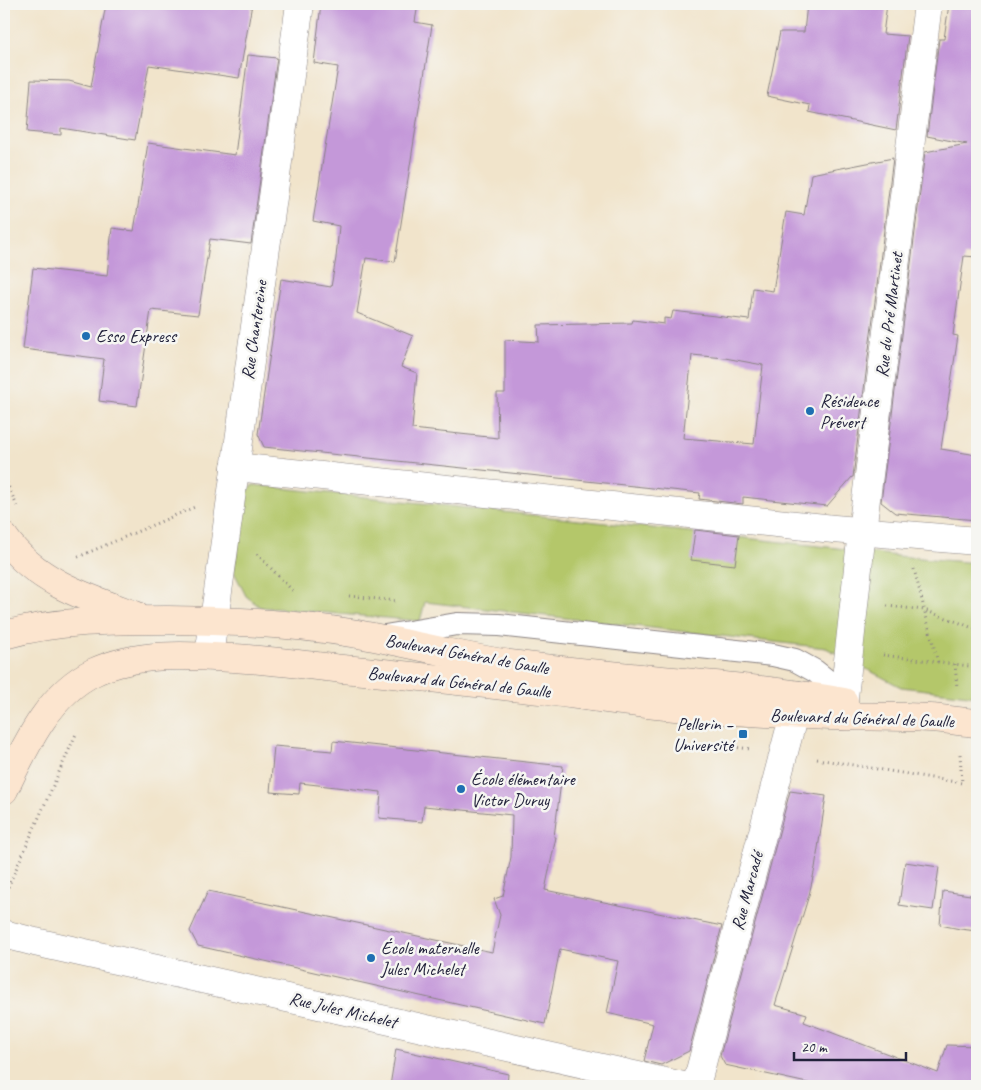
<svg xmlns="http://www.w3.org/2000/svg" width="981" height="1090" viewBox="0 0 981 1090" font-family="Caveat,sans-serif">
  <style>
    .green { fill: #b4c76b; stroke: #6b7453 }
    .building { fill: #c498d9; fill-rule: evenodd }
    .lines { fill: none; stroke-linecap: round; stroke-linejoin: round }
    .lane-casing { stroke: #8a8383; stroke-width: 24 }
    .street-casing { stroke: #8a8383; stroke-width: 29 }
    .secondary-casing { stroke: #8a8383; stroke-width: 29 }
    .path { stroke: #8a8383; stroke-width: 3; stroke-dasharray: 1 4; stroke-linecap: butt }
    .lane { stroke: #fff; stroke-width: 22 }
    .street { stroke: #fff; stroke-width: 28 }
    .secondary { stroke: #fce5cf; stroke-width: 28 }
    .poi-dot { fill: #1f6fb2; stroke: #f6f6f2; stroke-width: 2 }
    .labels { text-anchor: middle; dominant-baseline: central; stroke-width: 5; stroke-linejoin: round; paint-order: stroke }
    .street-label { font-size: 18px; fill: #22223b; stroke: #f6f6f2 }
    .poi-label { font-size: 18px; fill: #22223b; stroke: #f6f6f2; text-anchor: start }
  </style>
  <rect width="100%" height="100%" fill="#f6f6f2"/>
  <filter id="ink" filterUnits="userSpaceOnUse"><feTurbulence type="fractalNoise" baseFrequency=".02" numOctaves="2"/><feDisplacementMap in="SourceGraphic" scale="10" xChannelSelector="R" yChannelSelector="G"/><feConvolveMatrix kernelMatrix="1 2 1 2 8 2 1 2 1" color-interpolation-filters="sRGB"/></filter>
  <filter id="wash" filterUnits="userSpaceOnUse"><feTurbulence type="fractalNoise" baseFrequency=".0096" numOctaves="4" result="noise"/><feDisplacementMap in="SourceGraphic" scale="20" xChannelSelector="R" yChannelSelector="G"/><feGaussianBlur stdDeviation="1.12" result="paint"/><feColorMatrix in="noise" values="0 0 0 0 0 0 0 0 0 0 0 0 0 0 0 0 0 1.4 0 .05"/><feComposite in="paint" operator="in"/></filter>
  <g filter="url(#wash)">
    <rect width="100%" height="100%" fill="#f1e4cb"/>
    <polygon class="green" points="254,485 837,548 897,556 977,563 977,696 901,687 826,648 425,602 420,621 260,607 246,596 234,572 247,490 249,487"/>
    <g id="blocks">
      <g class="building">
        <polygon points="106,4 252,4 239,78 149,65 135,140 61,128 61,135 27,132 31,80 69,81 91,87"/>
        <path d="M 321,4 L 418,4 L 415,22 L 432,25 L 395,262 L 366,258 L 357,313 L 413,336 L 401,367 L 417,373 L 412,429 L 498,438 L 497,393 L 505,393 L 505,340 L 539,342 L 538,325 L 632,323 L 633,320 L 664,324 L 664,318 L 671,319 L 673,311 L 749,320 L 753,288 L 773,291 L 786,212 L 804,215 L 811,174 L 893,158 L 853,477 L 852,477 L 827,506 L 743,497 L 743,504 L 699,499 L 700,493 L 264,447 L 258,434 L 281,279 L 331,287 L 336,258 L 339,226 L 313,221 L 338,67 L 314,63 ZM 692,355 L 725,358 L 763,365 L 754,444 L 683,438 Z"/>
        <polygon points="807,4 887,4 883,34 908,36 896,130 809,112 810,105 767,96 780,32 804,32"/>
        <polygon points="949,4 977,4 977,257 964,256 953,335 958,336 941,449 977,455 977,520 895,513 881,502 925,152 967,144 927,136 939,39 944,39"/>
        <polygon points="248,55 277,58 251,244 210,239 198,315 151,310 137,406 99,401 104,359 23,349 33,268 107,276 112,228 134,231 148,143 235,155"/>
        <polygon points="695,530 739,535 735,565 691,560"/>
        <polygon points="333,741 563,766 554,837 556,837 545,890 722,926 689,1051 661,1065 644,1061 653,1024 607,1013 618,961 560,949 545,1024 198,946 190,931 208,891 492,952 500,915 494,899 503,896 511,857 512,815 424,806 422,822 379,818 381,792 300,783 299,794 270,792 274,746 332,751"/>
        <polygon points="790,791 826,796 815,868 809,895 775,1005 807,1014 804,1022 938,1073 947,1045 977,1046 977,1086 821,1086 725,1065 720,1056"/>
        <polygon points="905,862 939,867 933,910 899,905"/>
        <polygon points="943,891 977,896 977,931 960,929 940,925"/>
        <polygon points="396,1049 508,1074 507,1086 390,1086"/>
      </g>
    </g>
  </g>
  <g filter="url(#ink)">
    <use href="#blocks" fill-opacity="0" stroke="#8a8383" stroke-width="1"/>
    <g class="lines">
      <defs>
        <polyline id="lane" points="385,636 457,624 499,625 773,655 795,660 815,671 829,682 843,702"/>
        <g id="street">
          <polyline points="235,467 834,529 977,541"/>
          <polyline points="209,656 300,4"/>
          <polyline points="842,716 862,531 928,4"/>
          <polyline points="4,934 35,942 683,1086"/>
          <polyline points="696,1086 799,695"/>
        </g>
        <g id="secondary">
          <path d="M 4,537 C 34,581 87,598 135,615"/>
          <path d="M 4,635 C 57,620 114,620 168,620 C 229,621 291,623 351,633 C 407,642 462,658 518,665 C 626,679 736,683 844,702"/>
          <path d="M 4,790 C 25,747 48,694 94,672 C 137,652 187,655 233,658 C 270,660 306,665 342,669 C 408,675 474,683 540,690 C 585,696 630,703 675,707 C 727,711 779,714 831,716 C 864,717 898,716 930,718 C 946,719 962,722 977,723"/>
        </g>
      </defs>
      <use href="#lane" class="lane-casing"/>
      <use href="#street" class="street-casing"/>
      <use href="#secondary" class="secondary-casing"/>
      <g class="path">
        <polyline points="4,244 6,217"/>
        <polyline points="4,334 4,348"/>
        <polyline points="4,443 5,479 17,506"/>
        <polyline points="257,554 293,591"/>
        <polyline points="78,557 197,506"/>
        <polyline points="914,569 938,663"/>
        <polyline points="349,596 397,601"/>
        <polyline points="887,606 924,610 963,624 977,630"/>
        <polyline points="883,655 977,667"/>
        <polyline points="955,664 957,688"/>
        <polyline points="733,747 751,749"/>
        <polyline points="817,759 962,783 960,754"/>
        <polyline points="4,896 76,734"/>
      </g>
      <use href="#lane" class="lane"/>
      <use href="#street" class="street"/>
      <use href="#secondary" class="secondary"/>
    </g>
  </g>
  <g class="poi-dot">
    <circle cx="86" cy="336" r="5"/>
    <circle cx="810" cy="411" r="5"/>
    <rect x="738" y="729" width="10" height="10" rx="2.5"/>
    <circle cx="461" cy="789" r="5"/>
    <circle cx="371" cy="958" r="5"/>
  </g>
  <g class="labels">
    <g class="street-label">
      <text transform="translate(889 315) rotate(-83)">Rue du Pré Martinet</text>
      <text transform="translate(254 330) rotate(-82)">Rue Chantereine</text>
      <text transform="translate(467 654) rotate(10)">Boulevard Général de Gaulle</text>
      <text transform="translate(459 682) rotate(6)">Boulevard du Général de Gaulle</text>
      <text transform="translate(862 718) rotate(2)">Boulevard du Général de Gaulle</text>
      <text transform="translate(747 891) rotate(-75)">Rue Marcadé</text>
      <text transform="translate(343 1010) rotate(13)">Rue Jules Michelet</text>
    </g>
    <g class="poi-label">
      <text x="96" y="336">Esso Express</text>
      <text x="820" y="401">Résidence<tspan x="820" dy="21">Prévert</tspan></text>
      <text x="733" y="724" text-anchor="end">Pellerin –<tspan x="733" dy="21">Université</tspan></text>
      <text x="471" y="779">École élémentaire<tspan x="471" dy="21">Victor Duruy</tspan></text>
      <text x="381" y="948">École maternelle<tspan x="381" dy="21">Jules Michelet</tspan></text>
    </g>
  </g>
  <rect width="981" height="1090" fill="none" stroke="#f6f6f2" stroke-width="20"/>
  <path d="M794 1052v8h112v-8" fill="none" stroke="#22223b" stroke-width="2.5"/>
  <text x="801" y="1052" font-size="15" fill="#22223b" stroke="#f6f6f2" stroke-width="4" paint-order="stroke">20 m</text>
</svg>
